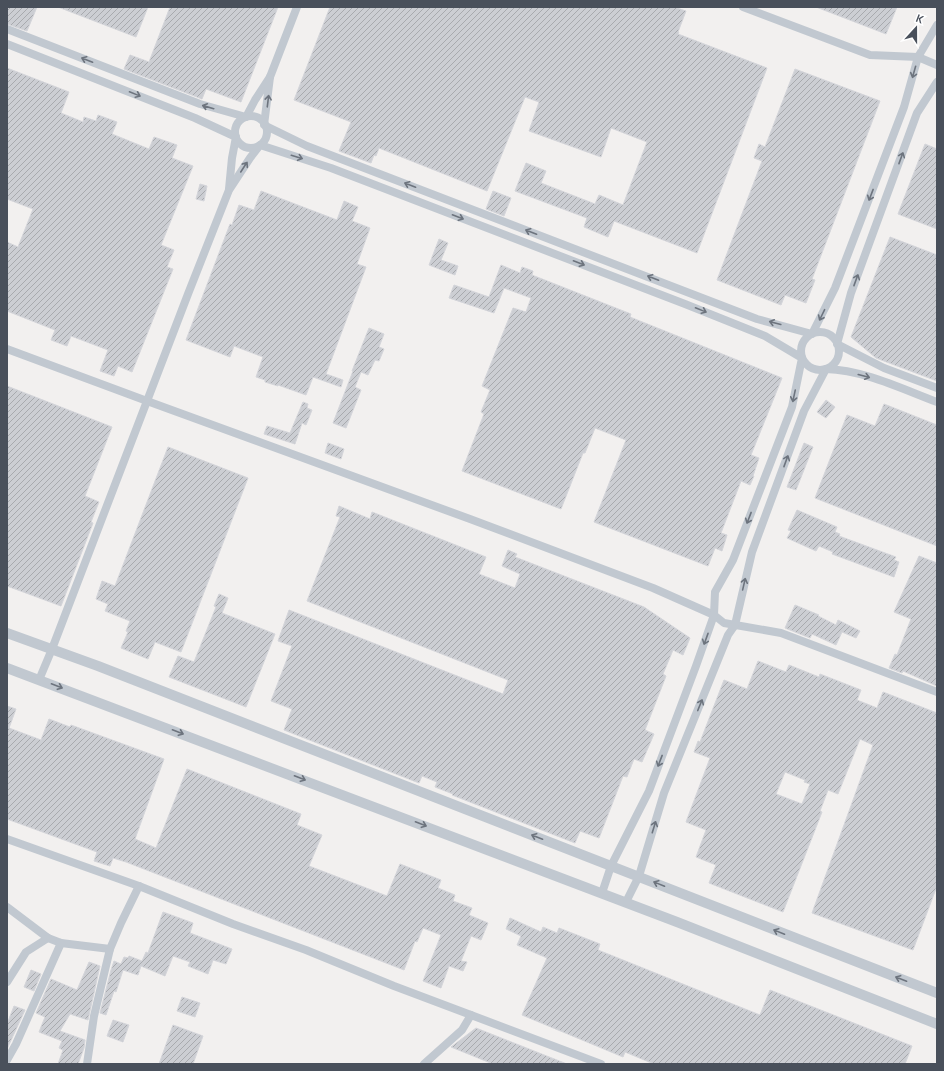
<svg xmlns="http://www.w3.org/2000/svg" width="944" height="1071" viewBox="0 0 944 1071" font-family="Cabin,sans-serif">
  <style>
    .building { fill: url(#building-hatch); stroke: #d4d5da; fill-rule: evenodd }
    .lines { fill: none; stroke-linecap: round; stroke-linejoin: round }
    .minor { stroke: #c1c8d0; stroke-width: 8 }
    .tertiary { stroke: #c1c8d0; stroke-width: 10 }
    .oneway { stroke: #6d747e }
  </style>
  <defs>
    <pattern id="building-hatch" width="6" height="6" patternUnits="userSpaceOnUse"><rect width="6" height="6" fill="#ccced3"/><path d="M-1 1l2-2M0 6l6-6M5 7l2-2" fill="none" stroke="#a8aaae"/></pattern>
  </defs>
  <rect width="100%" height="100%" fill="#f2f0ef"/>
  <g class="building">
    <polygon points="7,7 37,7 27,31 7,24"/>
    <polygon points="58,7 148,7 136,37"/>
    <polygon points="170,7 278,7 241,102 206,89 202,99 124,69 130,55 149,62"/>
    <polygon points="330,7 674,7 686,11 678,32 679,32 678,34 767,68 697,253 614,221 608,237 584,227 587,218 515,191 526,163 546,171 541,183 595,204 599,195 623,205 647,142 611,128 601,157 529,131 539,102 525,97 487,191 379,148 376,156 374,155 371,163 339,151 351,122 294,100"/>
    <polygon points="816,7 897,7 886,34"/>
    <polygon points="7,68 69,92 61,113 83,122 84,117 96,121 98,115 117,122 112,134 149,149 154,137 177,145 172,158 193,166 161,245 174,250 167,267 173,269 132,372 118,366 114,376 100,371 108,350 71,336 67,346 51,340 55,330 7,311 7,242 18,247 33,209 7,199"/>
    <polygon points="795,69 880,101 812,279 815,280 806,303 785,295 781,305 717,280 762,161 754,158 759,144 765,147"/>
    <polygon points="925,144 937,149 937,229 898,214"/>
    <polygon points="200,184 207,186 204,201 196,199"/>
    <polygon points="261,191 337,220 344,201 358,207 352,221 370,228 357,264 366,267 326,374 343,380 341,387 313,377 306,395 278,385 278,386 265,382 265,380 256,377 263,357 234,346 230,357 186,340 230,224 232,225 239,205 254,210"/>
    <polygon points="493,191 511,198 504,216 486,209"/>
    <polygon points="890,237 937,255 937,381 876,358 851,337"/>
    <polygon points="439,239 448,243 441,260 458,266 455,275 429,265"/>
    <polygon points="501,265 520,273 522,267 533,271 532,275 631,314 630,317 782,378 751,455 759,458 753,476 754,476 750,485 741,481 721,533 727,535 722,551 715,548 708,566 594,522 626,440 595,428 585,453 583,453 561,509 462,471 484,414 481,412 490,390 482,386 513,308 526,312 531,298 504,288 494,313 449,298 454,285 489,297"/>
    <polygon points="369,328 384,334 379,347 384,349 379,361 375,360 368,375 361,372 355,387 361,390 346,428 333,423 353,371 352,371"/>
    <polygon points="7,386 112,427 85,496 99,502 91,522 93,523 61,606 7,586"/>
    <polygon points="826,400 835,407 826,418 817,412"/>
    <polygon points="303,402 308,404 307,408 312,410 306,425 302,423 295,444 264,434 267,426 290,433"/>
    <polygon points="884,404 937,425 937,546 815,498 847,415 875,426"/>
    <polygon points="328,443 344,449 341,459 325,453"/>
    <polygon points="804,443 813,447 796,490 787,487"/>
    <polygon points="168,447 248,478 181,652 155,642 148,659 121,648 128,632 126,631 130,621 105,611 108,604 96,599 102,581 115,586"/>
    <polygon points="339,506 370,519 372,512 486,557 479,574 515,588 520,574 502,566 508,550 517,554 515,557 644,607 690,638 683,655 673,650 663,674 666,676 645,730 654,734 642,762 634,759 627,777 623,776 599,838 580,831 575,843 452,795 453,794 435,787 437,782 422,776 419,783 284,730 292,709 271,701 292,646 278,641 289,610 503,694 508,680 307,601 340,517 336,516"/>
    <polygon points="797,510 837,527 835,532 840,534 839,536 896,557 894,560 899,562 894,577 832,554 833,552 819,546 816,551 787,538 791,531 788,530"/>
    <polygon points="919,556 937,563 937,686 903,671 902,673 889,668 895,654 897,655 911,619 894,612"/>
    <polygon points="219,594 228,598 222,613 275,634 246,707 169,677 178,656 194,662 216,607 214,606"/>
    <polygon points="795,605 819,615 818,616 836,625 838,620 860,631 856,638 842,632 836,645 812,634 810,638 785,628"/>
    <path d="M 758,661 L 786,672 L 789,665 L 819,677 L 820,674 L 861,690 L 857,700 L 877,708 L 883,692 L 937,713 L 937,886 L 913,950 L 812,913 L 873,745 L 860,739 L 838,794 L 828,790 L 820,811 L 822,812 L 783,912 L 709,883 L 716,865 L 696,857 L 706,830 L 686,822 L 710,758 L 694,752 L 698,741 L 700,742 L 724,680 L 747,689 ZM 785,772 L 805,780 L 804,782 L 810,784 L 802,804 L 776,794 Z"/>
    <polygon points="7,706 16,709 9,728 41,740 49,719 70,727 71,725 164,759 135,839 156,848 187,769 301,814 297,825 322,835 309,866 387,896 400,864 441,880 438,888 455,895 453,901 472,908 469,915 488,923 481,940 471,936 461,961 467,962 463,971 449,966 441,988 423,981 441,935 423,928 417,942 415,941 404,970 126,862 113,858 110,866 94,861 97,852 7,819"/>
    <polygon points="163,912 193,923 190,933 232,949 226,964 213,960 208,974 188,966 190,962 173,956 165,976 141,966 138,975 123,970 116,992 114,991 106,1015 100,1013 111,970 114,961 121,964 124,957 128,958 129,956 142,961 146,952 148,953"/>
    <polygon points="510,918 541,932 543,927 557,933 559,928 600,944 598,950 760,1015 770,990 912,1046 905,1064 654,1064 625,1052 623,1057 522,1015 547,958 517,945 521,936 506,929"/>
    <polygon points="89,962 100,966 88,1020 70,1014 60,1031 85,1040 84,1048 78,1064 58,1064 63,1050 59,1048 62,1041 39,1032 45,1017 36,1013 51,979 77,990"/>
    <polygon points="31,970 41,974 34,991 24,987"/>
    <polygon points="182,997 200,1003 195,1017 177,1011"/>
    <polygon points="14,1006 25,1010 7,1049 7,1024"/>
    <polygon points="113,1020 129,1025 123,1042 107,1036"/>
    <polygon points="173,1025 203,1036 193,1064 159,1064"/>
    <polygon points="476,1028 567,1064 493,1064 451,1047"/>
  </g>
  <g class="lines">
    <g class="minor">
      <polyline points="743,7 870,55 918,57 937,65"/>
      <polyline points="7,29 200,104 246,117 255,100 270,77 297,7"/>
      <polyline points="7,44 195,118 236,137 232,158 229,189"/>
      <polyline points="270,77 264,125 307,146 757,319 812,334 835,288 904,107 918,57 937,25"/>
      <polyline points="937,82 917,113 851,293 837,344 884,368 937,388"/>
      <circle cx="251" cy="132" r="16"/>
      <circle cx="820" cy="351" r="19"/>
      <polyline points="7,349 147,401 470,519 653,588 714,615 724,623 781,633 937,692"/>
      <polyline points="39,680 52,649 188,294 229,190 250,158 260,145 331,168 685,304 765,336 802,358 792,407 733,560 715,592 714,615 696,666 649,791 611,866 602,893"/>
      <polyline points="7,839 139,886"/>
      <path d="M 626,902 L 639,876 L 664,793 L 728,635 L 735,625 L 752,552 L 804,411 L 826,369 C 864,370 902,389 937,402"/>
      <polyline points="7,907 48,938 61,943 110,949"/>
      <polyline points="7,982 26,952 48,938"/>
      <polyline points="7,1060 16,1044 61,943"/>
      <polyline points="87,1064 94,1016 110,949 121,923 139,886 233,924 306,950 394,986 601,1064"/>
      <polyline points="424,1064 462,1030 471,1015"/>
    </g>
    <g class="tertiary">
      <polyline points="7,633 98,666 937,993"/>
      <polyline points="7,668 677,922 937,1024"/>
    </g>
  </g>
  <defs><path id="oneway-shaft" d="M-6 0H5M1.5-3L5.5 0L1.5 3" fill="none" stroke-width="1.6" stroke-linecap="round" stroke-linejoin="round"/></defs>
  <g class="oneway">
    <use href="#oneway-shaft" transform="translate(87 60) rotate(-159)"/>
    <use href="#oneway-shaft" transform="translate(914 72) rotate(106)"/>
    <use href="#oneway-shaft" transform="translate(135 94) rotate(22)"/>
    <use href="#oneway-shaft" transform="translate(268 101) rotate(-83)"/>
    <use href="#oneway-shaft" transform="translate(208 107) rotate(-164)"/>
    <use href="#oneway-shaft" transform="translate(297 157) rotate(17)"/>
    <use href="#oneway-shaft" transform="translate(901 158) rotate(-70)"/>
    <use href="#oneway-shaft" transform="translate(244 167) rotate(-57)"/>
    <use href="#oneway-shaft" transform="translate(410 185) rotate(-159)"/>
    <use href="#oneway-shaft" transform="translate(871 195) rotate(111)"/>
    <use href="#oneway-shaft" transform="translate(458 217) rotate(21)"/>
    <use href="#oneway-shaft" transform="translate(531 232) rotate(-159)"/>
    <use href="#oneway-shaft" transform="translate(579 263) rotate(21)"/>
    <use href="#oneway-shaft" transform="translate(653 278) rotate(-159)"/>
    <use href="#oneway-shaft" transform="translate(856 280) rotate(-70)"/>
    <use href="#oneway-shaft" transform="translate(701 310) rotate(22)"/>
    <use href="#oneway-shaft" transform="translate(822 315) rotate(116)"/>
    <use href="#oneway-shaft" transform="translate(775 323) rotate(-165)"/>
    <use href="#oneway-shaft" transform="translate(864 376) rotate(15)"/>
    <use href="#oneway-shaft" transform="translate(794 396) rotate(102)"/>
    <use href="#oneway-shaft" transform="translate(786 461) rotate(-70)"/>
    <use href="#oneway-shaft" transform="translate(749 518) rotate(111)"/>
    <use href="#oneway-shaft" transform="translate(744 584) rotate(-77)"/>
    <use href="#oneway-shaft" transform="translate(706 639) rotate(110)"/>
    <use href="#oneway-shaft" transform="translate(57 686) rotate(21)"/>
    <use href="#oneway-shaft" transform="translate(700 705) rotate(-68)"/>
    <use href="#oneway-shaft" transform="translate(178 732) rotate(21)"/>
    <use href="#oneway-shaft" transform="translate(660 761) rotate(111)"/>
    <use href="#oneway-shaft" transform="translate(300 778) rotate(21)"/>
    <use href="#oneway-shaft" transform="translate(421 824) rotate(21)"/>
    <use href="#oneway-shaft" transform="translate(654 827) rotate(-73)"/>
    <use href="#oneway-shaft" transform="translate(537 837) rotate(-159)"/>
    <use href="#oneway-shaft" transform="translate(659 884) rotate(-158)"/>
    <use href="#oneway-shaft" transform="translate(779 932) rotate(-158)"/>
    <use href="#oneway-shaft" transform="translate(901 979) rotate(-159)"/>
  </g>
  <rect width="944" height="1071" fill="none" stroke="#49505b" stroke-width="16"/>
  <g transform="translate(916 28) rotate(21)" stroke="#ffffff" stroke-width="3" paint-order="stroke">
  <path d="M0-3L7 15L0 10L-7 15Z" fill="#49505b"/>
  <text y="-6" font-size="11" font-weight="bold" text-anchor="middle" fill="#49505b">K</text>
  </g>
</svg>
